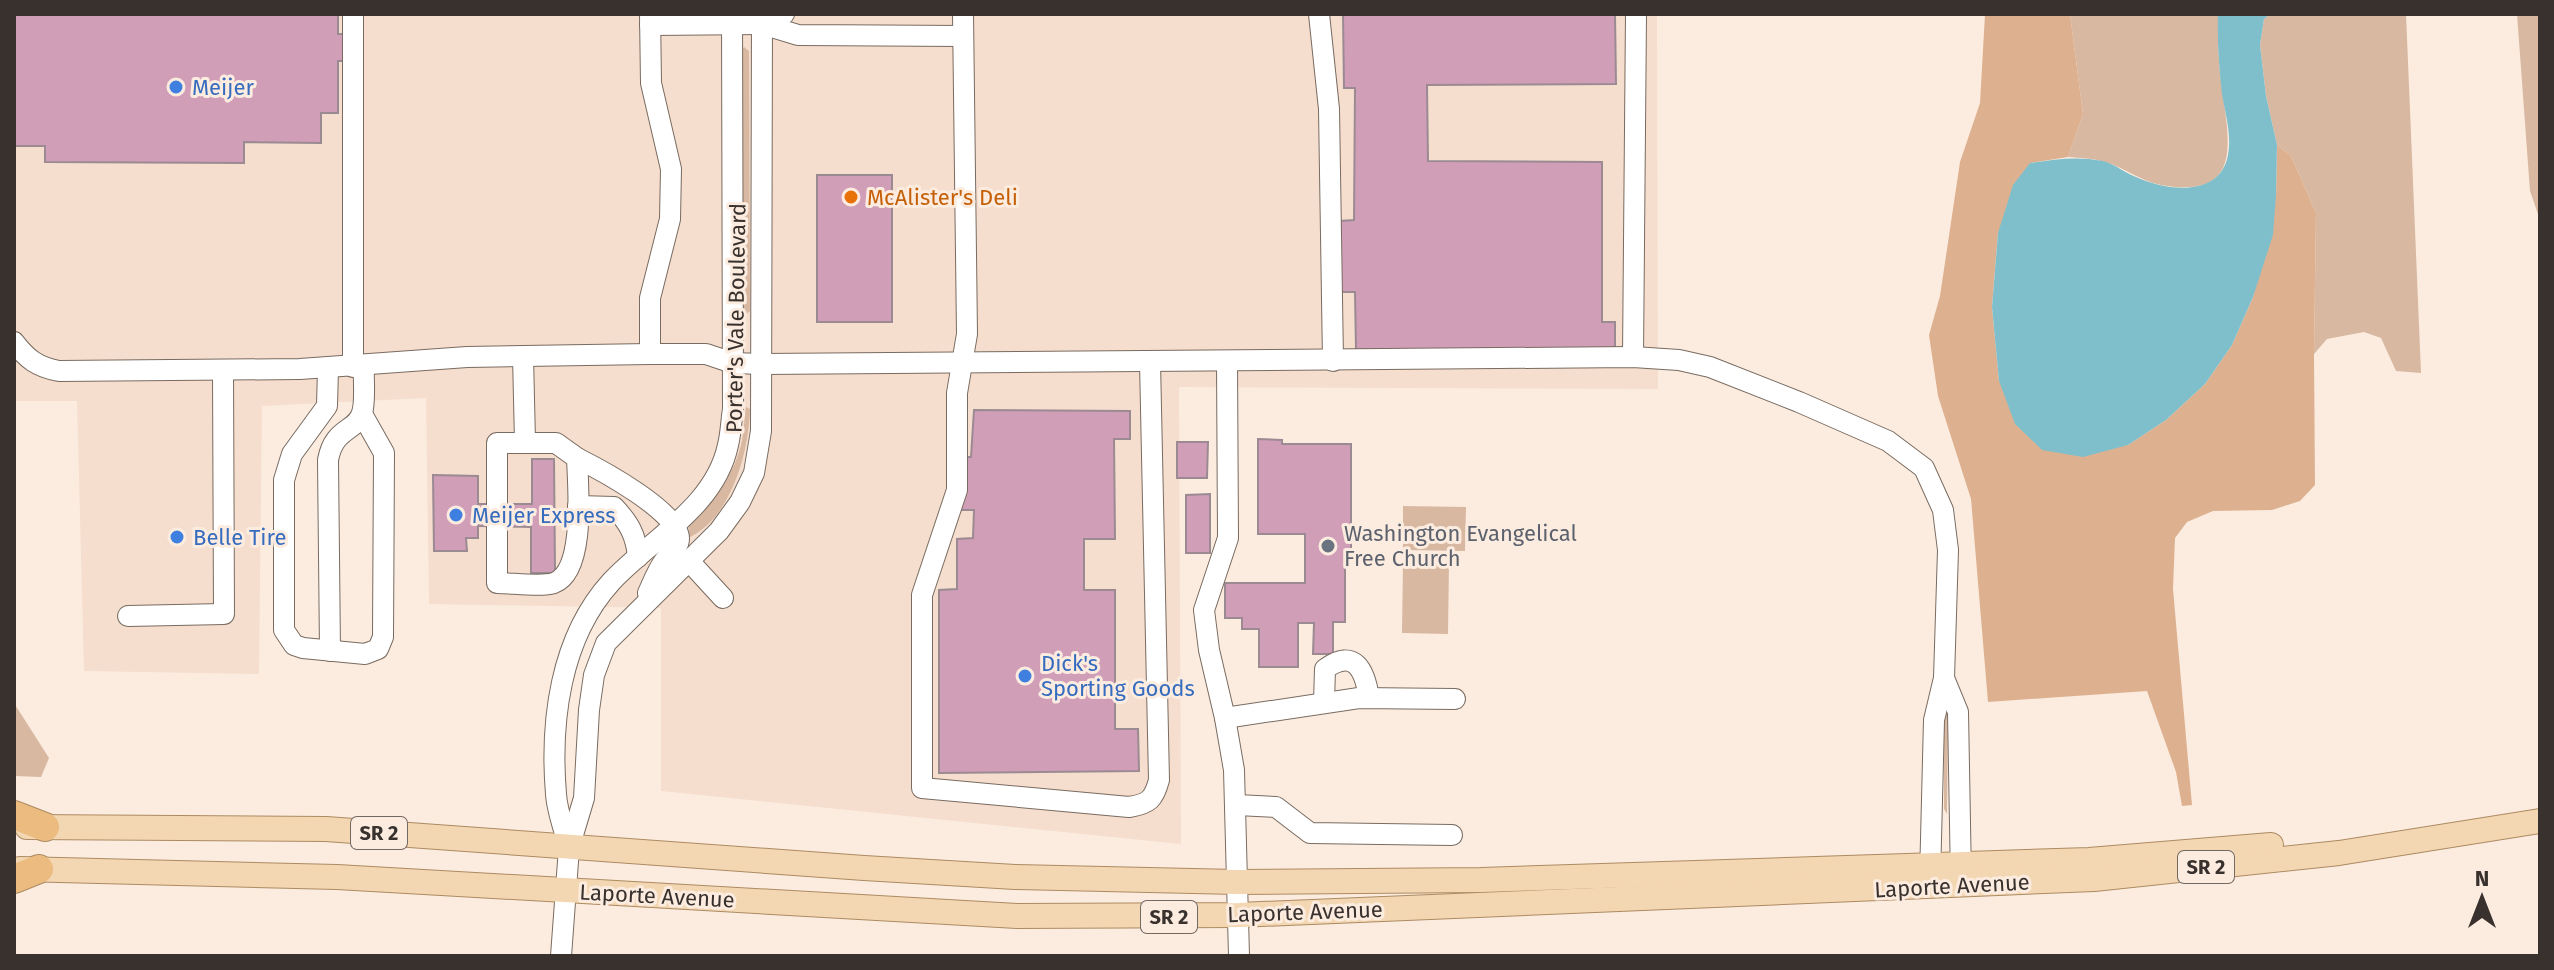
<svg xmlns="http://www.w3.org/2000/svg" width="2554" height="970" viewBox="0 0 2554 970" font-family="'Fira Sans',sans-serif">
  <style>
    .built { fill: #f5dece }
    .green { fill: #d8b8a0 }
    .forest { fill: #ddb190 }
    .water { fill: #7fbfcc }
    .building { fill: #d19eb8; stroke: #9b8a92; stroke-width: 2 }
    .lines { fill: none; stroke-linecap: round; stroke-linejoin: round }
    .minor-casing { stroke: #796b60; stroke-width: 22 }
    .major-casing { stroke: #ac8b62; stroke-width: 26 }
    .highway-casing { stroke: #ac8b62; stroke-width: 30 }
    .minor { stroke: #fff; stroke-width: 20 }
    .major { stroke: #f3d6b2; stroke-width: 24 }
    .highway { stroke: #ebbb7f; stroke-width: 28 }
    .shop-dot { fill: #3f7fe0; stroke: #fcece0; stroke-width: 3 }
    .food-dot { fill: #e8710a; stroke: #fcece0; stroke-width: 3 }
    .worship-dot { fill: #6b7280; stroke: #fcece0; stroke-width: 3 }
    .labels { text-anchor: middle; dominant-baseline: central; stroke-width: 6; stroke-linejoin: round; paint-order: stroke }
    .shield { fill: #fcece0; stroke: #736963; stroke-width: 2 }
    .shield-label { font-size: 20px; font-weight: bold; fill: #38312d }
    .shop-label { font-size: 22px; fill: #366cbe; stroke: #fcece0; text-anchor: start }
    .food-label { font-size: 22px; fill: #c56008; stroke: #fcece0; text-anchor: start }
    .street-label { font-size: 22px; fill: #38312d; stroke: #fcece0 }
    .worship-label { font-size: 22px; fill: #5b616d; stroke: #fcece0; text-anchor: start }
  </style>
  <rect width="100%" height="100%" fill="#fcece0"/>
  <polygon class="built" points="14,14 1657,14 1658,389 1179,387 1181,844 661,791 661,608 429,604 426,398 262,406 259,674 84,671 77,401 14,401"/>
  <g class="green">
    <path d="M 2070,14 L 2218,14 C 2218,37 2218,58 2221,81 C 2228,138 2247,200 2161,185 C 2140,181 2124,167 2105,162 C 2093,158 2080,158 2068,157 L 2083,114 Z"/>
    <polygon points="2270,14 2406,14 2421,373 2396,371 2381,338 2364,332 2327,339 2314,354 2316,213 2291,156 2277,145 2266,96 2260,45 2264,19"/>
    <polygon points="2517,14 2540,14 2540,220 2530,191"/>
    <polygon points="744,47 749,51 750,311 746,314 743,310 742,50"/>
    <path d="M 746,407 L 750,409 C 749,452 731,519 688,538 L 689,522 C 713,499 733,478 741,445 C 744,433 744,420 746,407 Z"/>
    <polygon points="1403,506 1466,507 1465,551 1403,550"/>
    <polygon points="1403,561 1449,562 1448,634 1402,633"/>
    <polygon points="14,703 49,758 41,777 14,776"/>
    <polygon points="1944,712 1948,712 1947,814 1944,809"/>
  </g>
  <polygon class="forest" points="1985,14 2070,14 2083,114 2068,157 2031,163 1998,233 1992,307 1999,381 2128,445 2166,420 2205,384 2232,345 2253,297 2276,196 2277,145 2291,156 2316,213 2314,354 2315,485 2300,501 2272,510 2213,511 2187,522 2175,538 2173,589 2192,805 2182,806 2176,772 2147,691 1988,702 1971,499 1938,396 1929,335 1940,296 1960,162 1980,103"/>
  <path class="water" d="M 2218,14 L 2270,14 L 2264,19 L 2260,45 L 2266,96 L 2277,145 L 2276,196 L 2273,235 L 2253,297 L 2232,345 L 2205,384 L 2166,420 L 2128,445 L 2083,457 L 2042,450 L 2015,424 L 1999,381 L 1992,307 L 1998,233 L 2013,185 L 2030,163 C 2056,159 2078,156 2103,161 C 2115,164 2125,173 2136,177 C 2167,191 2220,198 2228,155 C 2232,135 2225,113 2222,94 C 2219,67 2217,41 2218,14 Z"/>
  <g class="building">
    <polygon points="14,14 338,14 338,34 343,34 343,61 338,61 338,113 321,113 321,143 244,142 244,163 45,162 45,146 14,146"/>
    <polygon points="1343,14 1615,14 1616,84 1427,85 1428,161 1602,162 1602,322 1615,322 1615,349 1356,350 1355,292 1341,292 1340,221 1354,220 1355,88 1344,88"/>
    <rect x="817" y="175" width="75" height="147"/>
    <polygon points="974,410 1130,411 1130,439 1114,439 1115,539 1084,539 1084,590 1115,590 1115,729 1138,729 1139,771 939,773 939,590 957,589 957,539 973,538 974,510 961,510 961,457 971,457"/>
    <polygon points="1258,439 1282,440 1282,444 1351,444 1351,558 1345,558 1345,622 1333,622 1333,654 1313,654 1314,623 1298,623 1298,667 1259,667 1259,629 1242,629 1242,618 1225,618 1225,583 1305,583 1305,534 1258,534"/>
    <polygon points="1177,442 1208,442 1207,478 1177,478"/>
    <polygon points="532,459 554,459 555,573 531,573 531,527 478,526 478,504 532,504"/>
    <polygon points="433,475 478,476 478,538 466,538 467,551 434,551"/>
    <polygon points="1210,494 1210,553 1186,553 1186,495"/>
  </g>
  <g class="lines">
    <defs>
      <g id="minor">
        <polyline points="353,14 353,367"/>
        <polyline points="650,14 651,83 671,169 670,219 650,298 650,354"/>
        <polyline points="784,14 762,24 798,35 963,36"/>
        <path d="M 963,14 L 967,334 L 957,393 L 957,490 L 922,595 L 922,788 L 1129,807 C 1149,804 1154,799 1159,780 L 1150,362"/>
        <polyline points="1319,14 1329,109 1333,361"/>
        <polyline points="650,25 762,24"/>
        <path d="M 14,342 C 27,359 37,367 59,371 L 300,369 L 467,357 L 650,354 L 706,354 L 733,363 L 762,364 L 1633,357 L 1679,360 L 1710,367 L 1799,402 L 1888,441 L 1924,468 L 1943,510 L 1948,550 L 1944,678 L 1934,720 L 1930,879"/>
        <polyline points="523,356 525,442"/>
        <polyline points="1633,357 1636,14"/>
        <polyline points="1227,361 1228,538 1204,610 1209,650 1225,718 1234,770 1239,956"/>
        <polyline points="328,368 327,406 292,454 284,480 284,630 294,645 303,648 365,654 378,649 383,637 384,453 362,414"/>
        <path d="M 497,443 L 556,443 L 577,458 C 578,487 586,571 554,583 C 542,587 512,583 497,583 Z"/>
        <path d="M 577,458 C 599,469 680,512 679,539 C 679,547 670,553 665,560 C 658,569 653,582 648,593"/>
        <path d="M 578,506 L 614,507 C 629,523 636,535 638,557"/>
        <polyline points="689,561 723,598"/>
        <polyline points="128,616 224,614 223,370"/>
        <path d="M 330,651 L 328,460 C 334,427 356,432 362,413 C 366,400 363,380 364,366"/>
        <polyline points="1944,678 1958,712 1961,879"/>
        <path d="M 1324,702 L 1325,669 C 1355,647 1365,671 1369,698"/>
        <polyline points="1225,718 1359,698 1455,699"/>
        <polyline points="1237,805 1276,807 1310,833 1452,835"/>
        <path d="M 569,848 C 565,831 557,812 556,794 C 550,722 560,638 611,582 C 651,539 715,507 728,445 C 731,433 731,421 733,409 L 732,14"/>
        <polyline points="561,956 569,848 584,798 589,710 594,675 606,643 719,531 740,502 754,473 761,431 762,14"/>
      </g>
      <g id="major">
        <polyline points="27,827 326,829 864,868 1015,877 1237,882 1481,880 2089,860 2271,845"/>
        <polyline points="20,869 337,877 1017,916 1239,915 2094,879 2339,853 2540,821"/>
      </g>
      <g id="highway">
        <polyline points="14,815 45,827"/>
        <polyline points="14,879 39,869"/>
      </g>
    </defs>
    <use href="#minor" class="minor-casing"/>
    <use href="#major" class="major-casing"/>
    <use href="#highway" class="highway-casing"/>
    <use href="#minor" class="minor"/>
    <use href="#major" class="major"/>
    <use href="#highway" class="highway"/>
  </g>
  <g class="shop-dot">
    <circle cx="176" cy="87" r="8"/>
    <circle cx="456" cy="515" r="8"/>
    <circle cx="177" cy="537" r="8"/>
    <circle cx="1025" cy="676" r="8"/>
  </g>
  <circle class="food-dot" cx="851" cy="197" r="8"/>
  <circle class="worship-dot" cx="1328" cy="546" r="8"/>
  <g class="labels">
    <g class="shield">
      <rect x="351" y="817" width="56" height="32" rx="6"/>
      <rect x="2178" y="851" width="56" height="32" rx="6"/>
      <rect x="1141" y="901" width="56" height="32" rx="6"/>
    </g>
    <g class="shield-label">
      <text x="379" y="833">SR 2</text>
      <text x="2206" y="867">SR 2</text>
      <text x="1169" y="917">SR 2</text>
    </g>
    <g class="shop-label">
      <text x="192" y="87">Meijer</text>
      <text x="472" y="515">Meijer Express</text>
      <text x="193" y="537">Belle Tire</text>
      <text x="1041" y="663">Dick's<tspan x="1041" dy="25">Sporting Goods</tspan></text>
    </g>
    <g class="food-label">
      <text x="867" y="197">McAlister's Deli</text>
    </g>
    <g class="street-label">
      <text transform="translate(736 318) rotate(-89)">Porter's Vale Boulevard</text>
      <text transform="translate(1952 886) rotate(-3)">Laporte Avenue</text>
      <text transform="translate(657 896) rotate(3)">Laporte Avenue</text>
      <text transform="translate(1305 912) rotate(-2)">Laporte Avenue</text>
    </g>
    <g class="worship-label">
      <text x="1344" y="533">Washington Evangelical<tspan x="1344" dy="25">Free Church</tspan></text>
    </g>
  </g>
  <rect width="2554" height="970" fill="none" stroke="#38312d" stroke-width="32"/>
  <g transform="translate(2482 898)" stroke="#fcece0" stroke-width="6" paint-order="stroke">
  <path d="M0-6L14 30L0 20L-14 30Z" fill="#38312d"/>
  <text y="-12" font-size="22" font-weight="bold" text-anchor="middle" fill="#38312d">N</text>
  </g>
</svg>
